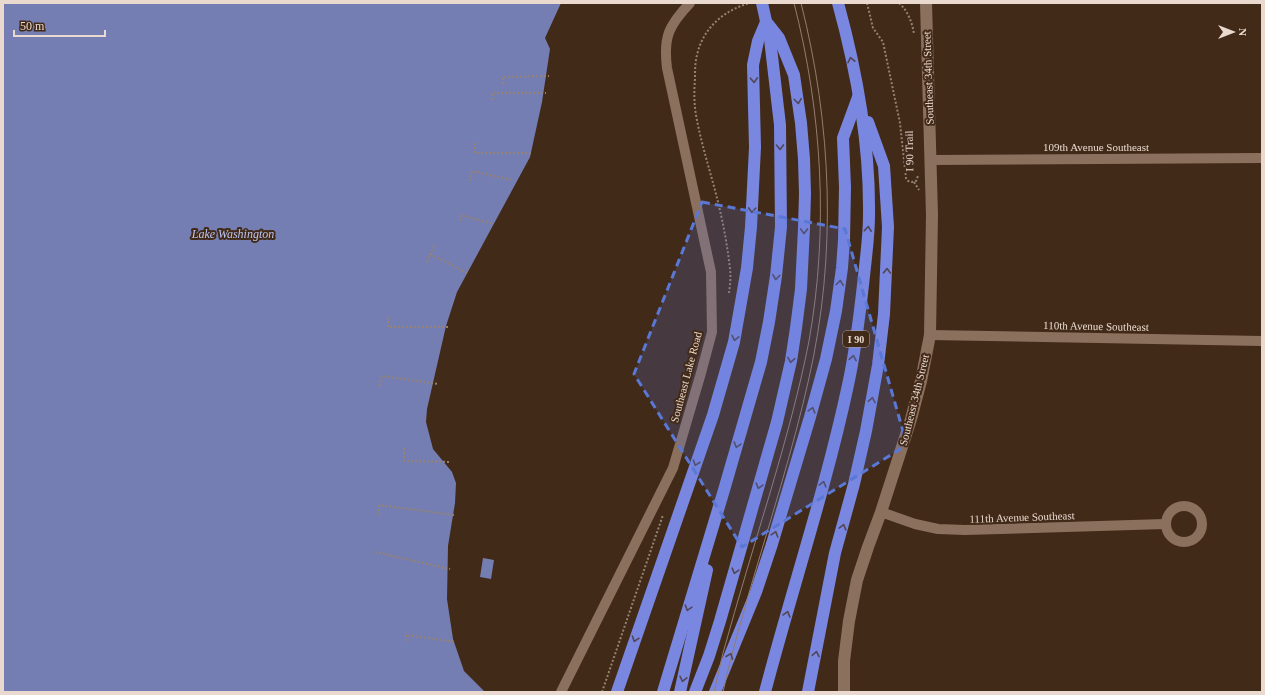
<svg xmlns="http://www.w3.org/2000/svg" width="1265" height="695" viewBox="0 0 1265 695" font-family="Georgia,serif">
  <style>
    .water { fill: #747eb2 }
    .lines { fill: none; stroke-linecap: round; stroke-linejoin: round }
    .path { stroke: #968274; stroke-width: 2; stroke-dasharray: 2 2; stroke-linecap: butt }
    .minor { stroke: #8c705e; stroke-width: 10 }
    .tertiary { stroke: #8c705e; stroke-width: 12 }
    .motorway { stroke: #7987e1; stroke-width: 12 }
    .tram { stroke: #917d6f; stroke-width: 1 }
    .oneway { stroke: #524655 }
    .marked { fill: #5a78d5; fill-opacity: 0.2; stroke: #5a78d5; stroke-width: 3; stroke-dasharray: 8 5; stroke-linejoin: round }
    .labels { text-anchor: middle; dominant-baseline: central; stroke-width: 4; stroke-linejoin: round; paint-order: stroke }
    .shield { fill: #422a19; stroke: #b7a498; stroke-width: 1 }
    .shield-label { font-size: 10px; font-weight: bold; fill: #e9d9cf }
    .street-label { font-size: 11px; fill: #e9d9cf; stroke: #422a19 }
    .water-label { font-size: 12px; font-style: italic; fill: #bbc6f4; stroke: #422a19 }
  </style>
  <rect width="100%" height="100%" fill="#422a19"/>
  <g class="water">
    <polygon points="3,3 561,3 545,38 550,49 542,102 530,157 457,292 446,326 427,409 426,422 433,449 452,472 456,483 455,503 448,546 447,599 453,639 464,671 485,692 3,692"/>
    <polygon points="483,558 494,560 491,579 480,577"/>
  </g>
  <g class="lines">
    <g class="path">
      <polyline points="867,3 873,28 883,42 900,123 906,178 908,181 912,182 916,181 918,176"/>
      <path d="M 899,3 C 908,11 912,22 914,34"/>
      <polyline points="503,84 503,77 549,76"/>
      <polyline points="492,100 492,93 546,93"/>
      <polyline points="475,143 475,153 533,153"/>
      <polyline points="470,181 472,171 512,180"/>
      <polyline points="914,182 919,190"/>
      <polyline points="460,221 461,215 493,224"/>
      <polyline points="430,254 467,273"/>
      <polyline points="427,262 434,245"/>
      <path d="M 729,293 C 730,285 731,277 730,269 C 728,251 725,233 721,215 C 714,182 702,149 696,115 C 694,103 694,91 695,79 C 695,71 695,63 697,55 C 703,28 724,10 750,3"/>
      <polyline points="388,317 388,327 448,327"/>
      <polyline points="379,386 382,376 438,384"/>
      <polyline points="404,448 404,461 451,462"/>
      <polyline points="379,515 379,505 454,515"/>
      <polyline points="375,552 450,569"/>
      <polyline points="406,641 406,635 455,642"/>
      <polyline points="602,692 663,515"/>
    </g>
    <g class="minor">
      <polyline points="930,160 1262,158"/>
      <polyline points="930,335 1262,341"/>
      <circle cx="1184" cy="524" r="18"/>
      <polyline points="881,512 915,524 938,529 965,530 1165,524"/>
      <path d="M 561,692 L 673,468 L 701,373 L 712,332 L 711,272 L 667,68 C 663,37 669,25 690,3"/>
    </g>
    <polyline class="tertiary" points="844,692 844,661 849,621 857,580 868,547 881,512 911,419 921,381 930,335 932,215 926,3"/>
    <g class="motorway">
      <polyline points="617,692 713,415 734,342 747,268 751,227 755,147 753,65 758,41 766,22"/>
      <polyline points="663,692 724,490 761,362 769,322 776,276 781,227 780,125 770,39 762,3"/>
      <polyline points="680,692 707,570"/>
      <polyline points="695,692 709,656 720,621 777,422 791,361 796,328 801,289 804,228 805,194 804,159 801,123 794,75 779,38 768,24"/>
      <polyline points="715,692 756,592 772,544 810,417 826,359 836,311 842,268 844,240 845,187 843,138 858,97"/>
      <path d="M 765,692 C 792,589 826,488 848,385 C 856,349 860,312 864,276 C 866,256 869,236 869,216 C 870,144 857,72 838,3"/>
      <polyline points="808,692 835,553 854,484 866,431 878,365 884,314 888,227 884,166 868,122"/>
    </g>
    <g class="tram">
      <path d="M 714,692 L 723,653 C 738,599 754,546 770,493 C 785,442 799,392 809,341 C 829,229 822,112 794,3"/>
      <path d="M 723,692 C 730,658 740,626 749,593 C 770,521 793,450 809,378 C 837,255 832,125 801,3"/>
    </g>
  </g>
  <defs><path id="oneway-chevron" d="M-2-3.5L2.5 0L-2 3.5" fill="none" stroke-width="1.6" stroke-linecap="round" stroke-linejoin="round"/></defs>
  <g class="oneway">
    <use href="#oneway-chevron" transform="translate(851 60) rotate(-102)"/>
    <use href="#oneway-chevron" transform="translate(754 80) rotate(87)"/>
    <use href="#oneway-chevron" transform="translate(798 101) rotate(83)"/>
    <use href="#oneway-chevron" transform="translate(780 147) rotate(89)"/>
    <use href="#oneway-chevron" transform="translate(752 210) rotate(93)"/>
    <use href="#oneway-chevron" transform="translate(868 229) rotate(-84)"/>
    <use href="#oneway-chevron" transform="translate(804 231) rotate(92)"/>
    <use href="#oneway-chevron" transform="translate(887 271) rotate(-88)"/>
    <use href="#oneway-chevron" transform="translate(776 277) rotate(97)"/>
    <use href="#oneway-chevron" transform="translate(840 283) rotate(-83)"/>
    <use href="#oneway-chevron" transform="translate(735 338) rotate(102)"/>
    <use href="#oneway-chevron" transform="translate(853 358) rotate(-80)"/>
    <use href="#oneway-chevron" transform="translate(791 360) rotate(100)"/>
    <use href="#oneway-chevron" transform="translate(872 400) rotate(-79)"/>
    <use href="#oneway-chevron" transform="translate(812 410) rotate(-74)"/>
    <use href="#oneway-chevron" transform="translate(737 445) rotate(106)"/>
    <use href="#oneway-chevron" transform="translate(696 463) rotate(109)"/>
    <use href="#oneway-chevron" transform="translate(823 484) rotate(-75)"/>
    <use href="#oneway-chevron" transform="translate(759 486) rotate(106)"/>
    <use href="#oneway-chevron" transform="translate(843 527) rotate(-75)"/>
    <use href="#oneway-chevron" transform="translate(775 534) rotate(-73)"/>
    <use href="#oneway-chevron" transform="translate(735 571) rotate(106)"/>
    <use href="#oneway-chevron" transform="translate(688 608) rotate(107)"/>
    <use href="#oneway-chevron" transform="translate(787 614) rotate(-74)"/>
    <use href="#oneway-chevron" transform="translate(635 639) rotate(109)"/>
    <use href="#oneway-chevron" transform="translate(816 654) rotate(-79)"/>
    <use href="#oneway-chevron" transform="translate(730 656) rotate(-68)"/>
    <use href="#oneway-chevron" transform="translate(683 679) rotate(103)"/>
  </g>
  <path class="marked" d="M 702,202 L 845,229 L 907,445 L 742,547 L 634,374 Z"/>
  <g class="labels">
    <rect class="shield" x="843" y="331" width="26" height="16" rx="3"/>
    <g class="shield-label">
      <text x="856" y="339">I 90</text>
    </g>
    <g class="street-label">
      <text transform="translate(928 78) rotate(-92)">Southeast 34th Street</text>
      <text x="1096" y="147">109th Avenue Southeast</text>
      <text transform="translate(909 151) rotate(-91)">I 90 Trail</text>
      <text transform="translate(1096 326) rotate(1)">110th Avenue Southeast</text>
      <text transform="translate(686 377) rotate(-75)">Southeast Lake Road</text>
      <text transform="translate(914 400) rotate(-76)">Southeast 34th Street</text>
      <text transform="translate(1022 517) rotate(-2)">111th Avenue Southeast</text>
    </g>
    <g class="water-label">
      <text x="233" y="234">Lake Washington</text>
    </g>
  </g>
  <rect width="1265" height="695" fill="none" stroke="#e9d9cf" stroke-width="8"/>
  <g transform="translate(1233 32) rotate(90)" stroke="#422a19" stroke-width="3" paint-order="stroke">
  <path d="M0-3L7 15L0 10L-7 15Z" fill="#e9d9cf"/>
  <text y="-6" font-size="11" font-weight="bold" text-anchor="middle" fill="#e9d9cf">N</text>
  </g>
  <path d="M14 30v6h91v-6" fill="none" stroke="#e9d9cf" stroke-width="2"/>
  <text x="20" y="30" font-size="12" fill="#e9d9cf" stroke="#422a19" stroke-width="3" paint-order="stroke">50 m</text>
</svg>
